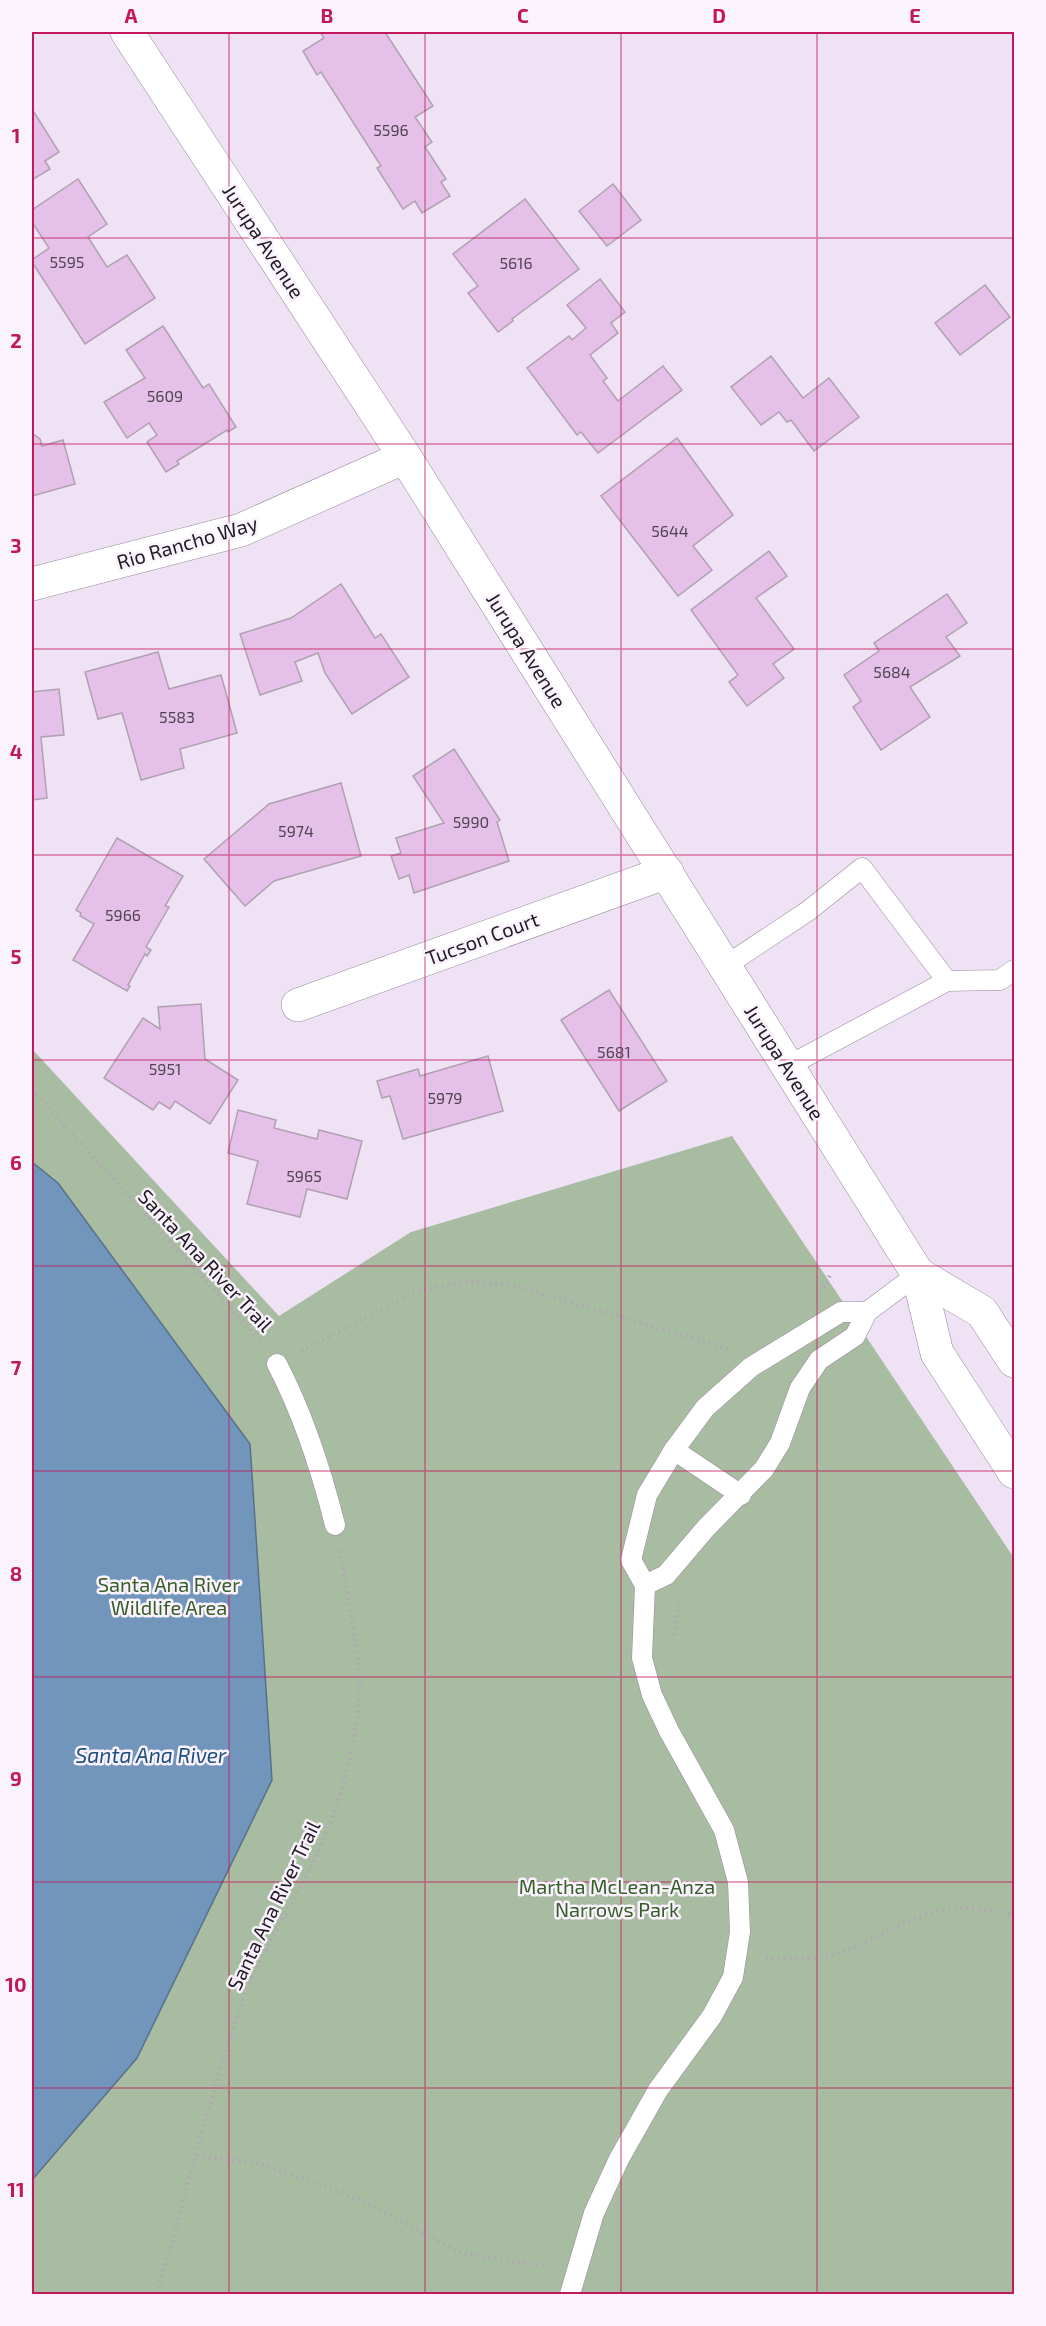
<svg xmlns="http://www.w3.org/2000/svg" width="1046" height="2326" viewBox="0 0 1046 2326" font-family="'Exo 2',sans-serif">
  <style>
    .green { fill: #a7bca0 }
    .water { fill: #7295bb; stroke: #59708d; stroke-width: 1.5 }
    .building { fill: #e5c0e8; stroke: #b0a1b1; stroke-width: 1.5 }
    .lines { fill: none; stroke-linecap: round; stroke-linejoin: round }
    .lane-casing { stroke: #978a9b; stroke-width: 21 }
    .street-casing { stroke: #978a9b; stroke-width: 34 }
    .secondary-casing { stroke: #978a9b; stroke-width: 34 }
    .primary-casing { stroke: #978a9b; stroke-width: 34 }
    .path { stroke: #b1a6b5; stroke-width: 4; stroke-dasharray: 1.5 4.5; stroke-linecap: butt }
    .lane { stroke: #fff; stroke-width: 20 }
    .street { stroke: #fff; stroke-width: 33 }
    .secondary { stroke: #fff; stroke-width: 33 }
    .primary { stroke: #fff; stroke-width: 33 }
    .grid { fill: none; stroke: #c2185b; stroke-width: 1.5; stroke-opacity: 0.55 }
    .labels { text-anchor: middle; dominant-baseline: central; stroke-width: 5; stroke-linejoin: round; paint-order: stroke }
    .number-label { font-size: 16px; fill: #514453 }
    .street-label { font-size: 20px; fill: #201b21; stroke: #faf2fd }
    .park-label { font-size: 20px; fill: #355f26; stroke: #faf2fd }
    .water-label { font-size: 21px; font-style: italic; fill: #1b5081; stroke: #faf2fd }
    .neatline { fill: none; stroke: #c2185b; stroke-width: 2 }
    .grid-label { font-size: 20px; text-anchor: middle; font-weight: bold; fill: #c2185b }
  </style>
  <rect width="100%" height="100%" fill="#f0e2f5"/>
  <polygon class="green" points="32,1049 279,1316 411,1232 732,1136 1014,1558 1014,2294 32,2294"/>
  <polygon class="water" points="32,1162 58,1183 250,1444 272,1780 137,2058 32,2180"/>
  <g class="building">
    <polygon points="320,32 385,32 433,106 415,117 432,142 425,147 446,179 441,182 450,196 422,213 415,201 403,209 377,168 381,166 321,72 317,75 303,51 324,38"/>
    <polygon points="32,109 59,152 45,161 50,169 32,180"/>
    <polygon points="78,179 107,224 88,237 107,267 127,255 155,298 85,344 32,262 32,260 49,248 32,222 32,210"/>
    <polygon points="613,184 641,220 607,246 579,211"/>
    <polygon points="525,199 579,269 512,319 513,321 498,332 468,293 478,286 453,254"/>
    <polygon points="600,279 625,312 611,323 618,333 590,355 607,378 603,381 618,401 663,366 682,390 598,453 581,432 577,435 527,368 569,336 572,340 586,328 567,305"/>
    <polygon points="985,285 1010,317 960,355 935,323"/>
    <polygon points="163,326 203,388 209,384 236,427 228,432 227,430 177,461 179,464 166,472 147,442 157,435 149,423 127,438 104,402 145,378 126,350"/>
    <polygon points="771,356 803,398 829,378 859,417 814,451 791,420 787,422 779,412 761,425 731,387"/>
    <polygon points="32,433 40,439 42,446 63,440 75,484 32,496"/>
    <polygon points="677,438 733,515 693,546 712,570 678,596 601,496"/>
    <polygon points="769,551 787,576 756,598 794,649 773,664 784,678 747,706 729,682 738,675 691,610"/>
    <polygon points="341,584 375,638 381,634 409,677 352,714 325,673 318,653 295,662 302,681 260,695 240,634 291,618"/>
    <polygon points="947,594 967,623 946,637 960,656 910,687 930,717 881,750 853,707 861,701 844,675 879,651 874,643"/>
    <polygon points="158,652 169,689 221,675 237,733 180,749 184,768 141,780 122,713 98,719 85,672"/>
    <polygon points="59,689 64,735 41,737 47,798 32,800 32,692"/>
    <polygon points="454,749 500,820 497,822 509,861 414,893 409,875 399,879 391,856 401,853 396,838 444,823 413,776"/>
    <polygon points="341,783 361,856 274,881 245,906 204,859 269,804"/>
    <polygon points="117,838 183,876 165,906 169,907 146,947 151,950 147,956 145,954 128,985 130,986 127,991 73,960 94,924 80,916 81,913 76,910"/>
    <polygon points="609,990 667,1081 619,1111 561,1020"/>
    <polygon points="201,1004 205,1059 238,1080 210,1124 175,1101 170,1109 159,1102 153,1110 104,1078 143,1018 160,1029 158,1007"/>
    <polygon points="488,1056 503,1111 403,1139 390,1096 382,1098 377,1081 418,1069 420,1076"/>
    <polygon points="238,1110 276,1120 274,1128 317,1139 319,1130 362,1141 347,1199 307,1189 300,1217 247,1204 258,1161 228,1153"/>
  </g>
  <g class="lines">
    <defs>
      <g id="lane">
        <polyline points="725,966 808,911 862,868 947,981"/>
        <polyline points="788,1066 947,981 1000,980 1014,970"/>
        <path d="M 277,1364 C 304,1416 321,1469 335,1525"/>
        <polyline points="674,1450 741,1495"/>
        <polyline points="645,1585 666,1575 706,1528 764,1469 780,1443 800,1388 819,1360 855,1336 867,1312 918,1274"/>
        <polyline points="570,2294 594,2213 619,2159 658,2090 712,2016 733,1977 740,1932 738,1882 724,1830 669,1731 652,1695 642,1658 645,1585 631,1560 647,1495 674,1450 705,1408 751,1367 841,1312 867,1312"/>
      </g>
      <g id="street">
        <polyline points="32,584 241,530 405,457"/>
        <polyline points="298,1005 667,872"/>
      </g>
      <polyline id="secondary" points="127,32 405,457 918,1274"/>
      <g id="primary">
        <polyline points="918,1274 937,1353 1014,1472"/>
        <polyline points="918,1274 982,1312 1014,1361"/>
      </g>
    </defs>
    <use href="#lane" class="lane-casing"/>
    <use href="#street" class="street-casing"/>
    <use href="#secondary" class="secondary-casing"/>
    <use href="#primary" class="primary-casing"/>
    <g class="path">
      <polyline points="32,1090 262,1342"/>
      <polyline points="824,1288 830,1275"/>
      <polyline points="301,1351 417,1291 467,1281 512,1285 730,1349"/>
      <polyline points="674,1635 680,1601"/>
      <path d="M 766,1958 C 788,1958 813,1961 835,1954 C 887,1938 925,1900 983,1909 C 993,1911 1005,1911 1014,1916"/>
      <polyline points="197,2156 257,2163 319,2184 371,2205 461,2253 548,2266"/>
      <path d="M 157,2294 C 186,2196 209,2094 244,1998 C 262,1950 291,1907 314,1861 C 339,1808 364,1726 359,1668 C 355,1629 346,1590 340,1551"/>
    </g>
    <use href="#lane" class="lane"/>
    <use href="#street" class="street"/>
    <use href="#secondary" class="secondary"/>
    <use href="#primary" class="primary"/>
  </g>
  <path class="grid" d="M 229,32 L 229,2294M 425,32 L 425,2294M 621,32 L 621,2294M 817,32 L 817,2294M 32,238 L 1014,238M 32,444 L 1014,444M 32,649 L 1014,649M 32,855 L 1014,855M 32,1060 L 1014,1060M 32,1266 L 1014,1266M 32,1471 L 1014,1471M 32,1677 L 1014,1677M 32,1882 L 1014,1882M 32,2088 L 1014,2088"/>
  <g class="labels">
    <g class="number-label">
      <text x="391" y="129">5596</text>
      <text x="67" y="261">5595</text>
      <text x="516" y="262">5616</text>
      <text x="165" y="395">5609</text>
      <text x="670" y="530">5644</text>
      <text x="892" y="671">5684</text>
      <text x="177" y="716">5583</text>
      <text x="471" y="821">5990</text>
      <text x="296" y="830">5974</text>
      <text x="123" y="914">5966</text>
      <text x="614" y="1051">5681</text>
      <text x="165" y="1068">5951</text>
      <text x="445" y="1097">5979</text>
      <text x="304" y="1175">5965</text>
    </g>
    <g class="street-label">
      <text transform="translate(264 241) rotate(57)">Jurupa Avenue</text>
      <text transform="translate(187 542) rotate(-16)">Rio Rancho Way</text>
      <text transform="translate(527 650) rotate(58)">Jurupa Avenue</text>
      <text transform="translate(482 938) rotate(-20)">Tucson Court</text>
      <text transform="translate(785 1062) rotate(58)">Jurupa Avenue</text>
      <text transform="translate(206 1260) rotate(47)">Santa Ana River Trail</text>
      <text transform="translate(273 1905) rotate(-64)">Santa Ana River Trail</text>
    </g>
    <g class="park-label">
      <text x="169" y="1584">Santa Ana River<tspan x="169" dy="23">Wildlife Area</tspan></text>
      <text x="617" y="1886">Martha McLean-Anza<tspan x="617" dy="23">Narrows Park</tspan></text>
    </g>
    <g class="water-label">
      <text x="151" y="1754">Santa Ana River</text>
    </g>
  </g>
  <rect width="1046" height="2326" fill="none" stroke="#faf2fd" stroke-width="66"/>
  <rect x="33" y="33" width="980" height="2260" class="neatline"/>
  <g class="grid-label">
    <text x="131" y="23">A</text>
    <text x="327" y="23">B</text>
    <text x="523" y="23">C</text>
    <text x="719" y="23">D</text>
    <text x="915" y="23">E</text>
    <text x="16" y="143">1</text>
    <text x="16" y="348">2</text>
    <text x="16" y="553">3</text>
    <text x="16" y="759">4</text>
    <text x="16" y="964">5</text>
    <text x="16" y="1170">6</text>
    <text x="16" y="1375">7</text>
    <text x="16" y="1581">8</text>
    <text x="16" y="1786">9</text>
    <text x="16" y="1992">10</text>
    <text x="16" y="2197">11</text>
  </g>
</svg>
